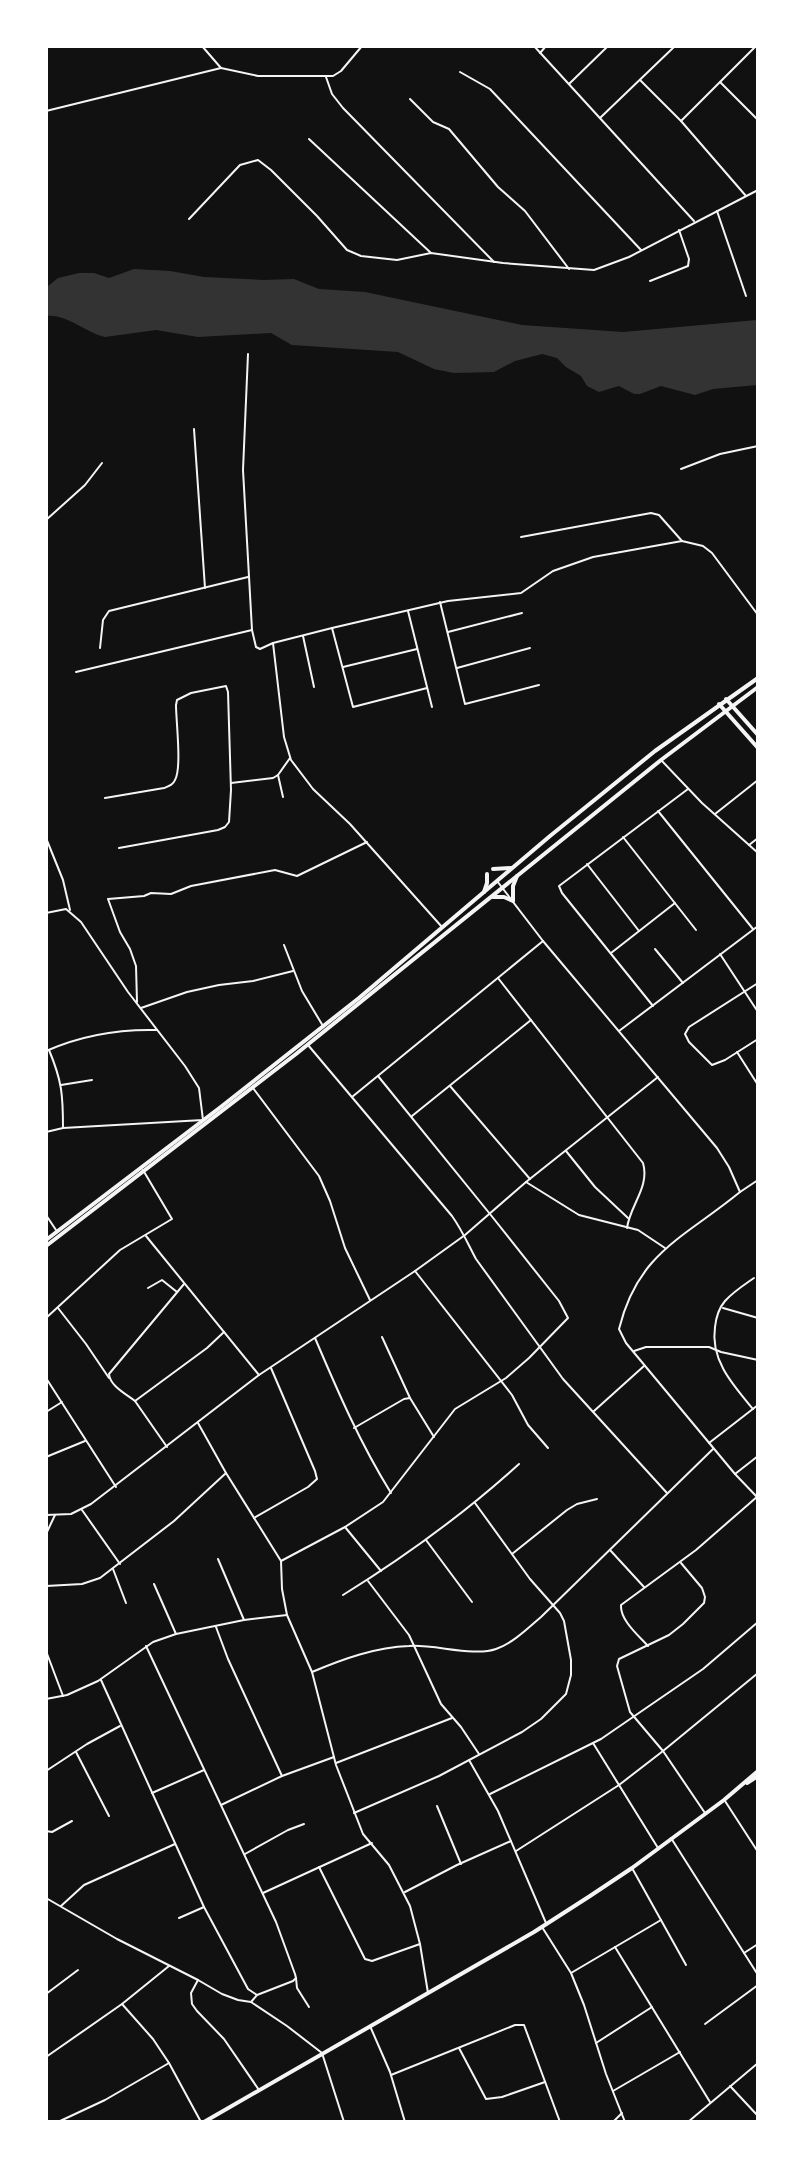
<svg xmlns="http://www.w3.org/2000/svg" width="804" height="2168" font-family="Rubik,sans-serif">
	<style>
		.water { fill: #333 }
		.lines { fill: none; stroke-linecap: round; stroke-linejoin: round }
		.minor { stroke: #f5f5f5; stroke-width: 2 }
		.secondary { stroke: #f5f5f5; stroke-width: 4 }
		.primary { stroke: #f5f5f5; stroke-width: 4 }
	</style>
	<rect width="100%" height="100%" fill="#111"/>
	<path class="water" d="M134 269 170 271 204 277 264 280 294 279 319 289 365 292 522 325 623 332 757 320V385L713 389 695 395 661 386 640 394H634L619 386 599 392 587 386 581 376 566 367 557 358 542 354 515 361 494 372 454 373 434 369 398 352 292 345 271 333 198 337 156 330 105 337C86 333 67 314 47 316V287L58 278 79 273H94L109 278Z"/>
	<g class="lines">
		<g class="minor">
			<path d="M534 46 694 221"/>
			<path d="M540 53 546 46"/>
			<path d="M221 68 258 76H333L341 71 362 46"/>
			<path d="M460 72 490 89 641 250"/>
			<path d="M326 77 332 94 343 108 494 262"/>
			<path d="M640 80 681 121 746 196"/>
			<path d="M720 82 758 120"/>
			<path d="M569 84 608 46"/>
			<path d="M410 99 433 122 449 129 498 187 525 211 569 269"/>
			<path d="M46 111 221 68 202 46"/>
			<path d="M600 118 675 46"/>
			<path d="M681 121 756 46"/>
			<path d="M309 139 431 253"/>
			<path d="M717 211 746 296"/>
			<path d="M189 219 240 165 258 160 271 170 317 216 347 250 361 256 397 260 431 253 503 263 594 270 629 257 758 190"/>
			<path d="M650 281 688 266 689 259 679 230"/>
			<path d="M248 354 243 470 252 630 256 647 260 649 273 643 332 628 448 601 521 593 553 571 593 557 682 541 703 546 712 553 758 615"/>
			<path d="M194 429 205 588"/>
			<path d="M681 469 720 454 758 446"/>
			<path d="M46 520 85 485 102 463"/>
			<path d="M521 537 651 513 659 515 682 541"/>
			<path d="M440 602 465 704 539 685"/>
			<path d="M408 611 432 707"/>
			<path d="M332 628 353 707 427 688"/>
			<path d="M448 632 522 613"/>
			<path d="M303 636 314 687"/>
			<path d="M273 643 284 737 291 760 313 789 350 824 442 927"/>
			<path d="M100 648 103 620 109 611 248 577"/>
			<path d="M343 667 417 649"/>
			<path d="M457 668 530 648"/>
			<path d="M76 672 252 630"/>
			<path d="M661 760 702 803 758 853"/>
			<path d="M278 775 283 797"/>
			<path d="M231 783 273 778 278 775 290 758"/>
			<path d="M105 798 164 788C169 786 173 785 175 780 182 768 176 721 176 705L177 700 191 693 226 686 228 692 231 790 229 822 225 827 218 830 119 848"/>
			<path d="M658 811 753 929"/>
			<path d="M715 814 758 780"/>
			<path d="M623 837 696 930"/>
			<path d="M46 838 63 880 70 910"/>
			<path d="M749 845 758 838"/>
			<path d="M587 864 639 931"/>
			<path d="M497 881 543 941 717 1148 729 1167 740 1192C684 1238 638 1252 619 1329L626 1343 735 1474 758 1498"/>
			<path d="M46 913 66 909 81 922 128 992 185 1066 199 1088 203 1120 63 1128 46 1132"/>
			<path d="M284 945 302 991 323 1026"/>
			<path d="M655 949 683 983"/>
			<path d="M611 953 675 903"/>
			<path d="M720 954 758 1012"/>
			<path d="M498 978 643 1163C650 1187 630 1205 627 1228"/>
			<path d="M758 983 689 1027 685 1034 689 1042 712 1065 725 1060 758 1039"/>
			<path d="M137 1002 136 966 130 949 120 932 108 899 144 896 151 893 171 894 191 886 275 870 297 876 367 842"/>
			<path d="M653 1006 562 893 559 886 688 789"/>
			<path d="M141 1008 187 992 219 985 253 981 293 971"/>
			<path d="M619 1031 758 926"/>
			<path d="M308 1045 452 1216C462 1230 468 1244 476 1259L563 1379 667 1493"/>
			<path d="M49 1050C62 1081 63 1095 63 1128"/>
			<path d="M46 1051C82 1035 118 1029 157 1030"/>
			<path d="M737 1052 758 1085"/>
			<path d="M61 1085 92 1080"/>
			<path d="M450 1086 530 1179"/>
			<path d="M253 1088 319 1176 330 1201 345 1248 370 1300"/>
			<path d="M352 1097 543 941"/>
			<path d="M412 1116 531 1020"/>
			<path d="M566 1151 595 1187 628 1218"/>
			<path d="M526 1182 579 1215 638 1230 665 1248"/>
			<path d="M740 1192 758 1180"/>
			<path d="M46 1215 56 1230"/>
			<path d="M146 1236 259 1375"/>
			<path d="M415 1271 512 1395 528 1425 548 1448"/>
			<path d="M184 1284 109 1374C110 1386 126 1394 135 1401L207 1348 224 1332"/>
			<path d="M148 1288 162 1280 177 1292"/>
			<path d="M58 1308 86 1344 109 1378"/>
			<path d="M723 1308 758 1318"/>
			<path d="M46 1318 120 1250 172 1219 143 1170"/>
			<path d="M382 1337 410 1398"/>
			<path d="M315 1338C338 1392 360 1443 391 1493"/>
			<path d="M634 1351 646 1347H709L721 1352 758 1360"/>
			<path d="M46 1378 116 1487"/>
			<path d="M135 1401 167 1447"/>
			<path d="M753 1409C733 1385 710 1360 715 1327 716 1318 719 1308 725 1301 733 1292 744 1285 754 1278"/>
			<path d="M594 1411 644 1366"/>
			<path d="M46 1412 62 1402"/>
			<path d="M198 1423 226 1473 281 1561 282 1589 287 1615 312 1672 336 1765 363 1834 389 1865 410 1906 420 1944 428 1993"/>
			<path d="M354 1428 404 1399 410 1398 434 1437"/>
			<path d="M709 1443 758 1405"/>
			<path d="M46 1457 85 1441"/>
			<path d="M735 1474 758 1456"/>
			<path d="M82 1510 120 1564"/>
			<path d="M46 1515 71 1514 91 1504 259 1375 415 1271 465 1235 526 1182 658 1077"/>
			<path d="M254 1518 308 1487 317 1479 315 1471 271 1368"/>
			<path d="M345 1527 381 1571"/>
			<path d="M46 1534 55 1515"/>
			<path d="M426 1540 472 1602"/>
			<path d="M610 1550 644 1587"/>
			<path d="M512 1554 567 1510 577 1504 597 1499"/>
			<path d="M218 1559 244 1620"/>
			<path d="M281 1561 345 1527 383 1502 455 1409 506 1378 529 1358 568 1318 559 1301 490 1214 378 1076"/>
			<path d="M681 1563 702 1588 705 1597 704 1603 683 1624 669 1635 619 1659 617 1666 630 1712 663 1751 705 1813"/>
			<path d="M113 1569 126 1603"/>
			<path d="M757 1579 758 1578"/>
			<path d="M368 1581 409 1635 441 1704 461 1727 479 1754"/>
			<path d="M154 1584 176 1634"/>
			<path d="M46 1586 82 1584 100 1578 174 1521 226 1473"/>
			<path d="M343 1595C406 1556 465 1513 519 1464"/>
			<path d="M216 1627 228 1659 282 1776"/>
			<path d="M146 1646 276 1922 295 1974 296 1978 293 1981 257 1995 251 2002"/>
			<path d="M648 1646C638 1635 620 1620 621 1605L696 1550 758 1496"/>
			<path d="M46 1651 63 1696"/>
			<path d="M312 1672C343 1659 376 1647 409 1646 434 1644 474 1657 496 1649 513 1643 527 1629 541 1617L713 1449"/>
			<path d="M101 1680 204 1907 248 1989 257 1995"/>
			<path d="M46 1699 67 1695 98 1681 153 1642 176 1634 244 1620 287 1615"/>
			<path d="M593 1743 658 1848"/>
			<path d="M76 1752 109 1816"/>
			<path d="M469 1760 498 1811 546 1923"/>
			<path d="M336 1763 452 1718"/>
			<path d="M46 1771 87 1744 120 1726"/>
			<path d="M152 1793 204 1770"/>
			<path d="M490 1794 601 1739 703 1669 758 1622"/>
			<path d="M725 1801 758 1852"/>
			<path d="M221 1805 282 1776 334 1757"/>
			<path d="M437 1806 461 1864"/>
			<path d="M354 1813 439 1776 522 1732 541 1719 566 1694 571 1675V1660L564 1621 560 1613 530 1579 475 1503"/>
			<path d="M46 1831 52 1832 72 1821"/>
			<path d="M671 1838 758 1975"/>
			<path d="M516 1851 619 1785 663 1751 758 1673"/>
			<path d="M245 1854 288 1830 304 1824"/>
			<path d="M319 1867 365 1959 372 1961 420 1944"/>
			<path d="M632 1868 686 1965"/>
			<path d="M405 1892 457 1865 511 1841"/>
			<path d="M263 1893 372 1843"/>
			<path d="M46 1898 117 1939 198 1980 222 1994 238 2000 251 2002 287 2026 322 2053 344 2122"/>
			<path d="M61 1906 84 1885 175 1844"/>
			<path d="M179 1918 204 1907"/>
			<path d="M542 1927 571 1973 584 2005 606 2074 625 2122"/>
			<path d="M615 1947 710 2102"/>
			<path d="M744 1953 758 1944"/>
			<path d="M571 1973 661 1920"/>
			<path d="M296 1978 297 1988 309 2007"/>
			<path d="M198 1980 191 1993 192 2004 197 2011 224 2039 259 2090"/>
			<path d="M46 1994 78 1970"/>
			<path d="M122 2004 153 2039 169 2063 201 2122"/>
			<path d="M705 2024 758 1985"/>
			<path d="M370 2026 390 2072 405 2122"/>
			<path d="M596 2043 652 2007"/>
			<path d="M459 2048 486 2099 502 2097 545 2082"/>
			<path d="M46 2057 122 2004 169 1966"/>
			<path d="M391 2075 515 2025H524L560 2122"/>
			<path d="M730 2086 758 2116"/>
			<path d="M613 2091 680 2052"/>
			<path d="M58 2122 105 2100 169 2063"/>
			<path d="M613 2122 622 2113"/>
			<path d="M688 2122 758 2063"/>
		</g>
		<g class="secondary">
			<path d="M747 1783 758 1776"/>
			<path d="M204 2122 534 1932 590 1896 632 1868 724 1800 758 1771"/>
		</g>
		<g class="primary">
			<path d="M726 699 758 735"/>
			<path d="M719 704 758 748"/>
			<path d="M493 869 511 868"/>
			<path d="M484 892 487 883V874"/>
			<path d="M493 897H504L513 901V886L517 876"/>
			<path d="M46 1240 222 1106 359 998 550 836 655 751 758 678"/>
			<path d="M46 1246 296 1054 661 760 758 687"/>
		</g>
	</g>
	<rect width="804" height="2168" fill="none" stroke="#ffffff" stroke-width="96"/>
</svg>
